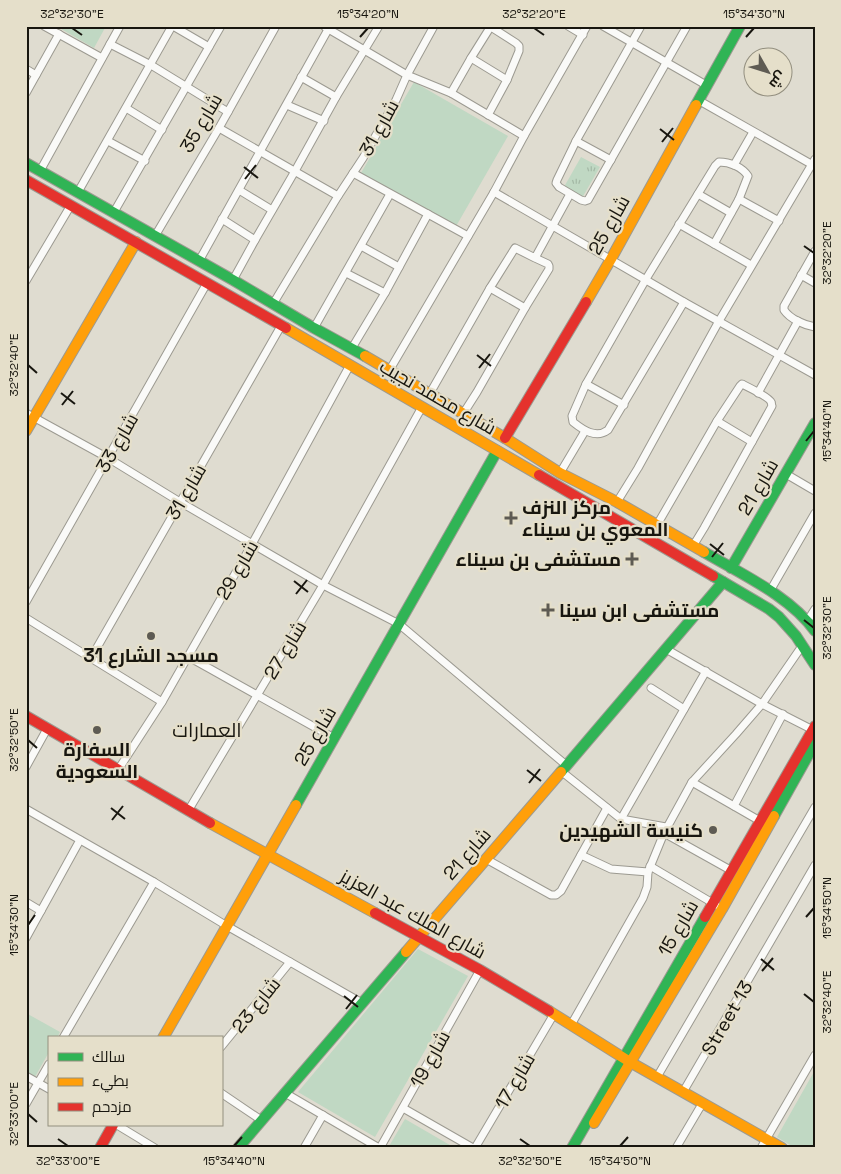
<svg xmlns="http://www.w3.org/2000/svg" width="841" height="1174" font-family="'Space Grotesk',Cairo,sans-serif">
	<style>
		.grass { fill: url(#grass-tufts) }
		.green { fill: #c0d8c3 }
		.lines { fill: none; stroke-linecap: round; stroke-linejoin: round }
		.street-casing { stroke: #9c9a91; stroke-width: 9 }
		.fast-casing { stroke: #9c9a91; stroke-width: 12 }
		.slow-casing { stroke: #9c9a91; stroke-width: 12 }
		.jam-casing { stroke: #9c9a91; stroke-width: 12 }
		.street { stroke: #fafaf8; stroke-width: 7 }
		.fast { stroke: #30b455; stroke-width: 10 }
		.slow { stroke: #ff9f0a; stroke-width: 10 }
		.jam { stroke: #e5322d; stroke-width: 10 }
		.ticks { fill: none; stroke: #18160f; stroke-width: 2 }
		.poi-dot { fill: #5e5b53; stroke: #e5dfca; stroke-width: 2 }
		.labels { text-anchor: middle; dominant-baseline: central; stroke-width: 4.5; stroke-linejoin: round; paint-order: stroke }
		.street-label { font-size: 19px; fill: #18160f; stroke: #e5dfca }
		.poi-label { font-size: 19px; font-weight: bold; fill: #18160f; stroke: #e5dfca; text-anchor: start }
		.neighbourhood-label { font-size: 20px; fill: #18160f; stroke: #e5dfca }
		.neatline { fill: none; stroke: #18160f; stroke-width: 2 }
		.ticks-label { font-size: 12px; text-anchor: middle; fill: #18160f }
	</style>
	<defs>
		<pattern id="grass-tufts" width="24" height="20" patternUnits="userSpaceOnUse" patternTransform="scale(1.25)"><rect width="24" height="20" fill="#c0d8c3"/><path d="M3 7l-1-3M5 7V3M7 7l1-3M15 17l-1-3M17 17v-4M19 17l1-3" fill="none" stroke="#a4b9a6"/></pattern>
	</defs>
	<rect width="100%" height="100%" fill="#dfdcd0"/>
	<path class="grass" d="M581 157 600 167 582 198 564 187Z"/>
	<g class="green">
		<path d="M56 26H106L94 48Z"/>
		<path d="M414 82 508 136 455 228 361 173Z"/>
		<path d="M418 949 468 976 375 1137 298 1092Z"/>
		<path d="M26 1013 60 1032 57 1038H49V1052L35 1077 26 1072Z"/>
		<path d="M815 1070V1148H795L777 1137Z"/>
		<path d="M405 1119 455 1148H388Z"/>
	</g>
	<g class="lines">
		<g class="street-casing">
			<g id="street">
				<path d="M44 26 102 58"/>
				<path d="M173 26 209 47"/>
				<path d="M568 26 583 35"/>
				<path d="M603 26 706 85"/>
				<path d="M641 26 576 141 557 180 556 183 559 187 581 200 585 201 588 200 687 26"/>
				<path d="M325 27 407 75 451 93 524 136"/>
				<path d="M110 44 151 65 228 112"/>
				<path d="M471 58 507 80"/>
				<path d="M26 69 36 75"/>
				<path d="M301 77 336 97"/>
				<path d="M26 93 59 34"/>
				<path d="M451 93 471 58 491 26"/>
				<path d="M698 100 811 164"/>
				<path d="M287 105 324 121"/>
				<path d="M126 108 162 130"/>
				<path d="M488 115 507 80 519 51V46L516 43 491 27"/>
				<path d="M219 128 338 196"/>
				<path d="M108 141 145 161"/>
				<path d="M576 141 611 160"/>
				<path d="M734 165 753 132"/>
				<path d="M40 171 120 26"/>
				<path d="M353 173 468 236"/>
				<path d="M239 190 272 210"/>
				<path d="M78 192 172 26"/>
				<path d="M494 192 684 302 815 375"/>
				<path d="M698 194 731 213"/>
				<path d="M739 199 779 221"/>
				<path d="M114 212 221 26"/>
				<path d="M222 219 255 240"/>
				<path d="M679 224 751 265"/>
				<path d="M155 236 219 128 276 26"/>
				<path d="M361 246 399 267"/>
				<path d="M815 251 784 306V310C790 319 804 325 815 327"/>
				<path d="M535 258 515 248 490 288 525 308 549 269V266L548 264 535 258 570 194"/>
				<path d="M199 261 330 26"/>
				<path d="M346 273 385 293"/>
				<path d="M801 275 815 283"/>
				<path d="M233 280 255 240 295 171 336 97 379 26"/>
				<path d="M26 281 71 205"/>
				<path d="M684 302 608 430C596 439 583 430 573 422L572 416 586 384 646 279 715 166 719 162C730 162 742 167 748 176L739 199 714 244"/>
				<path d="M273 304 338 196 363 158 396 100 407 75 434 26"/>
				<path d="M314 328 390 194"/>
				<path d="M352 348 385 293 428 214"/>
				<path d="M389 371 494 192 524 136 587 26"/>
				<path d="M586 384 624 405"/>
				<path d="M758 393 798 321"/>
				<path d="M429 395 490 288"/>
				<path d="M26 413 108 458 180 502 323 585 399 624 566 765"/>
				<path d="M463 414 477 392 525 308"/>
				<path d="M717 421 752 442"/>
				<path d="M560 473 585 431"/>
				<path d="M786 474 815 491"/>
				<path d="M617 502 638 468 719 321 815 159"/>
				<path d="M657 525 717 421 740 386 742 384C748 387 769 397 771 402 772 403 771 404 772 406L704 528 693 546"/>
				<path d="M770 591 815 513"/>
				<path d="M26 602 207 283"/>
				<path d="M26 618 162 702"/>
				<path d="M808 620 815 609"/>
				<path d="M666 649 762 704 813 730"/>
				<path d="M187 656 334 738"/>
				<path d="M91 658 281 326"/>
				<path d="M651 688 684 709"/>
				<path d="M26 767 47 729"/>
				<path d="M118 770 162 702 252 544 350 365"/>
				<path d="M561 771 621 819 666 827"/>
				<path d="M692 782 760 821"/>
				<path d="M734 806 783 714"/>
				<path d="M26 809 154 882 227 926 362 1003"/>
				<path d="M188 811 323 585 422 407"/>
				<path d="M621 819 706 671"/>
				<path d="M664 833 732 871"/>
				<path d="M581 855 611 869 648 872"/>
				<path d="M486 859 551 895H556L561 891 607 808"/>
				<path d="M650 866 716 905"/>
				<path d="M26 902 41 911"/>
				<path d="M26 938 80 840"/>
				<path d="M571 1025 643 898 647 887 648 872 664 833 692 782 736 734 762 704 802 646"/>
				<path d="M63 1038 154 882"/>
				<path d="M221 1047 290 962"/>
				<path d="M26 1076 49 1089"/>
				<path d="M657 1077 815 807"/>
				<path d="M683 1092 815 865"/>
				<path d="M221 1093 261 1120"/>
				<path d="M285 1093 379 1148"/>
				<path d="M26 1104 49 1064"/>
				<path d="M403 1108 473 1148"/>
				<path d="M117 1125 155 1148"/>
				<path d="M304 1148 323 1115"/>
				<path d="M380 1148 480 970"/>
				<path d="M475 1148 554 1014"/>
				<path d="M676 1148 702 1104"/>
				<path d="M761 1148 815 1055"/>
			</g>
		</g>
		<g class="fast-casing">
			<g id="fast">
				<path d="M696 105 740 26"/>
				<path d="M26 163 233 280 314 328 365 356"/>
				<path d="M704 552C741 574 790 596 815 631"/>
				<path d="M731 568 815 423"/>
				<path d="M713 576 769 609 779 617 796 636 815 665"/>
				<path d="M561 772 723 582"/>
				<path d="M296 805 497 451"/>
				<path d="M774 816 815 743"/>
				<path d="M238 1148 406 952"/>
				<path d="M572 1148 705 917"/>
			</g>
		</g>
		<g class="slow-casing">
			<g id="slow">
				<path d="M586 302 611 259 696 105"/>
				<path d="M286 328 539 475"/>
				<path d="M365 356 505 438 560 473 617 502 704 552"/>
				<path d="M26 431 136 242"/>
				<path d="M210 823 375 913"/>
				<path d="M406 952 561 772"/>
				<path d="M549 1011 630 1062 782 1148"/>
				<path d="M163 1038 296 805"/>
				<path d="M594 1123 722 909 774 816"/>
			</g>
		</g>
		<g class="jam-casing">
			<g id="jam">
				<path d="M26 180 286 328"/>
				<path d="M505 438 586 302"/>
				<path d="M539 475 713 576"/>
				<path d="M26 716 210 823"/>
				<path d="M375 913 480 970 549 1011"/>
				<path d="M705 917 815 726"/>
				<path d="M100 1148 113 1125"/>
			</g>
		</g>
		<use href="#street" class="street"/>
		<use href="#fast" class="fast"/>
		<use href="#slow" class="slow"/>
		<use href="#jam" class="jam"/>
	</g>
	<path class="ticks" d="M72 28 82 35M534 28 544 35M360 37 368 28M746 37 754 28M660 129 674 140M662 142 673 128M244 167 258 178M245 179 256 165M804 246 814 253M477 355 491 366M28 365 37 373M479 368 490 354M61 393 75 404M62 405 73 391M806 441 814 431M710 544 724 555M712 557 723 543M294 581 308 592M296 594 307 580M804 620 814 628M28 740 37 748M527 770 541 781M529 783 540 769M111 808 125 819M112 820 123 806M806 917 814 908M28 925 35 915M761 959 774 970M762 971 773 958M804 994 814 1002M344 996 358 1007M346 1009 357 995M28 1114 37 1122M58 1139 68 1146M520 1139 530 1146M234 1146 242 1137M620 1146 628 1137"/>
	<g class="poi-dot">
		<path d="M508.5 510.5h5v5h5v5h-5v5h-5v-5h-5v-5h5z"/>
		<path d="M629.5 551.5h5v5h5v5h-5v5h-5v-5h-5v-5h5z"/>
		<path d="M545.5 602.5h5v5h5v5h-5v5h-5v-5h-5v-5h5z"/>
		<circle cx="151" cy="636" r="5"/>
		<circle cx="97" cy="730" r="5"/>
		<circle cx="713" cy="830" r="5"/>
	</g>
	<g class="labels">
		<g class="street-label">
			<text transform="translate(201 123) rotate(-60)">شارع 35</text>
			<text transform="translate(379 128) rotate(-61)">شارع 31</text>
			<text transform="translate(609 225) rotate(-61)">شارع 25</text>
			<text transform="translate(438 397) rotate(30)">شارع محمد نجيب</text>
			<text transform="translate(117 443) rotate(-60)">شارع 33</text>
			<text transform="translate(758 487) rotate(-60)">شارع 21</text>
			<text transform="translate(186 492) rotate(-60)">شارع 31</text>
			<text transform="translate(237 570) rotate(-60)">شارع 29</text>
			<text transform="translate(285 650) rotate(-59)">شارع 27</text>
			<text transform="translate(315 736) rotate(-60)">شارع 25</text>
			<text transform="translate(467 854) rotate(-49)">شارع 21</text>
			<text transform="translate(413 914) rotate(29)">شارع الملك عبد العزيز</text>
			<text transform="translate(678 928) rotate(-60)">شارع 15</text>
			<text transform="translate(256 1005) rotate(-51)">شارع 23</text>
			<text transform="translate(727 1018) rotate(-60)">Street 13</text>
			<text transform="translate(430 1059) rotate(-61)">شارع 19</text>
			<text transform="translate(515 1081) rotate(-60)">شارع 17</text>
		</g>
		<g class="poi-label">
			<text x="522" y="507">مركز النزف<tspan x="522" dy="22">المعوي بن سيناء</tspan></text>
			<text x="621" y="559" text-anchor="end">مستشفى بن سيناء</text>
			<text x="559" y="610">مستشفى ابن سينا</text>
			<text x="151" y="655" text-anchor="middle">مسجد الشارع 31</text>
			<text x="97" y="749" text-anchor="middle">السفارة<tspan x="97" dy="22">السعودية</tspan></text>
			<text x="703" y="830" text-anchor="end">كنيسة الشهيدين</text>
		</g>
		<g class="neighbourhood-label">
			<text x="207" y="730">العمارات</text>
		</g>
	</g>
	<rect width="841" height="1174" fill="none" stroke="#e5dfca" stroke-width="55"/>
	<rect x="48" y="1036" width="175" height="90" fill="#e5dfca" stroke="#938f7f"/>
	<rect x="58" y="1053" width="25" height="8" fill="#30b455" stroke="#938f7f"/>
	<text x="92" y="1062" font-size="15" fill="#18160f">سالك</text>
	<rect x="58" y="1078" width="25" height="8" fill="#ff9f0a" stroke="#938f7f"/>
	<text x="92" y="1086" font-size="15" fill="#18160f">بطيء</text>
	<rect x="58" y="1103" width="25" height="8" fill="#e5322d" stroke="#938f7f"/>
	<text x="92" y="1112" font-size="15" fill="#18160f">مزدحم</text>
	<g transform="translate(768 72) rotate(129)"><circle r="24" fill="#e5dfca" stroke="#938f7f"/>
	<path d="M0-4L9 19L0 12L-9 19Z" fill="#5e5b53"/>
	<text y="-8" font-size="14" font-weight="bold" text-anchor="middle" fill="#18160f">ش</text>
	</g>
	<rect x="28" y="28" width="786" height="1118" class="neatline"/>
	<g class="ticks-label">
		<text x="72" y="18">32°32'30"E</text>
		<text x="368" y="18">15°34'20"N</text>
		<text x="534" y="18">32°32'20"E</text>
		<text x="754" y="18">15°34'30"N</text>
		<text transform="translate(827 253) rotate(-90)" y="4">32°32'20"E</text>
		<text transform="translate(14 365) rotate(-90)" y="4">32°32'40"E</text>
		<text transform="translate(827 431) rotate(-90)" y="4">15°34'40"N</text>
		<text transform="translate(827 628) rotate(-90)" y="4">32°32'30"E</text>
		<text transform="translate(14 740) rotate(-90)" y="4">32°32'50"E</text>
		<text transform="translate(827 908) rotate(-90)" y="4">15°34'50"N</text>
		<text transform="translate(14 925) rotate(-90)" y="4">15°34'30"N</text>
		<text transform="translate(827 1002) rotate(-90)" y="4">32°32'40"E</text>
		<text transform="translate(14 1114) rotate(-90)" y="4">32°33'00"E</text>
		<text x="68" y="1165">32°33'00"E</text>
		<text x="234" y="1165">15°34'40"N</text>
		<text x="530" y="1165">32°32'50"E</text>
		<text x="620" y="1165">15°34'50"N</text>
	</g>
</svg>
